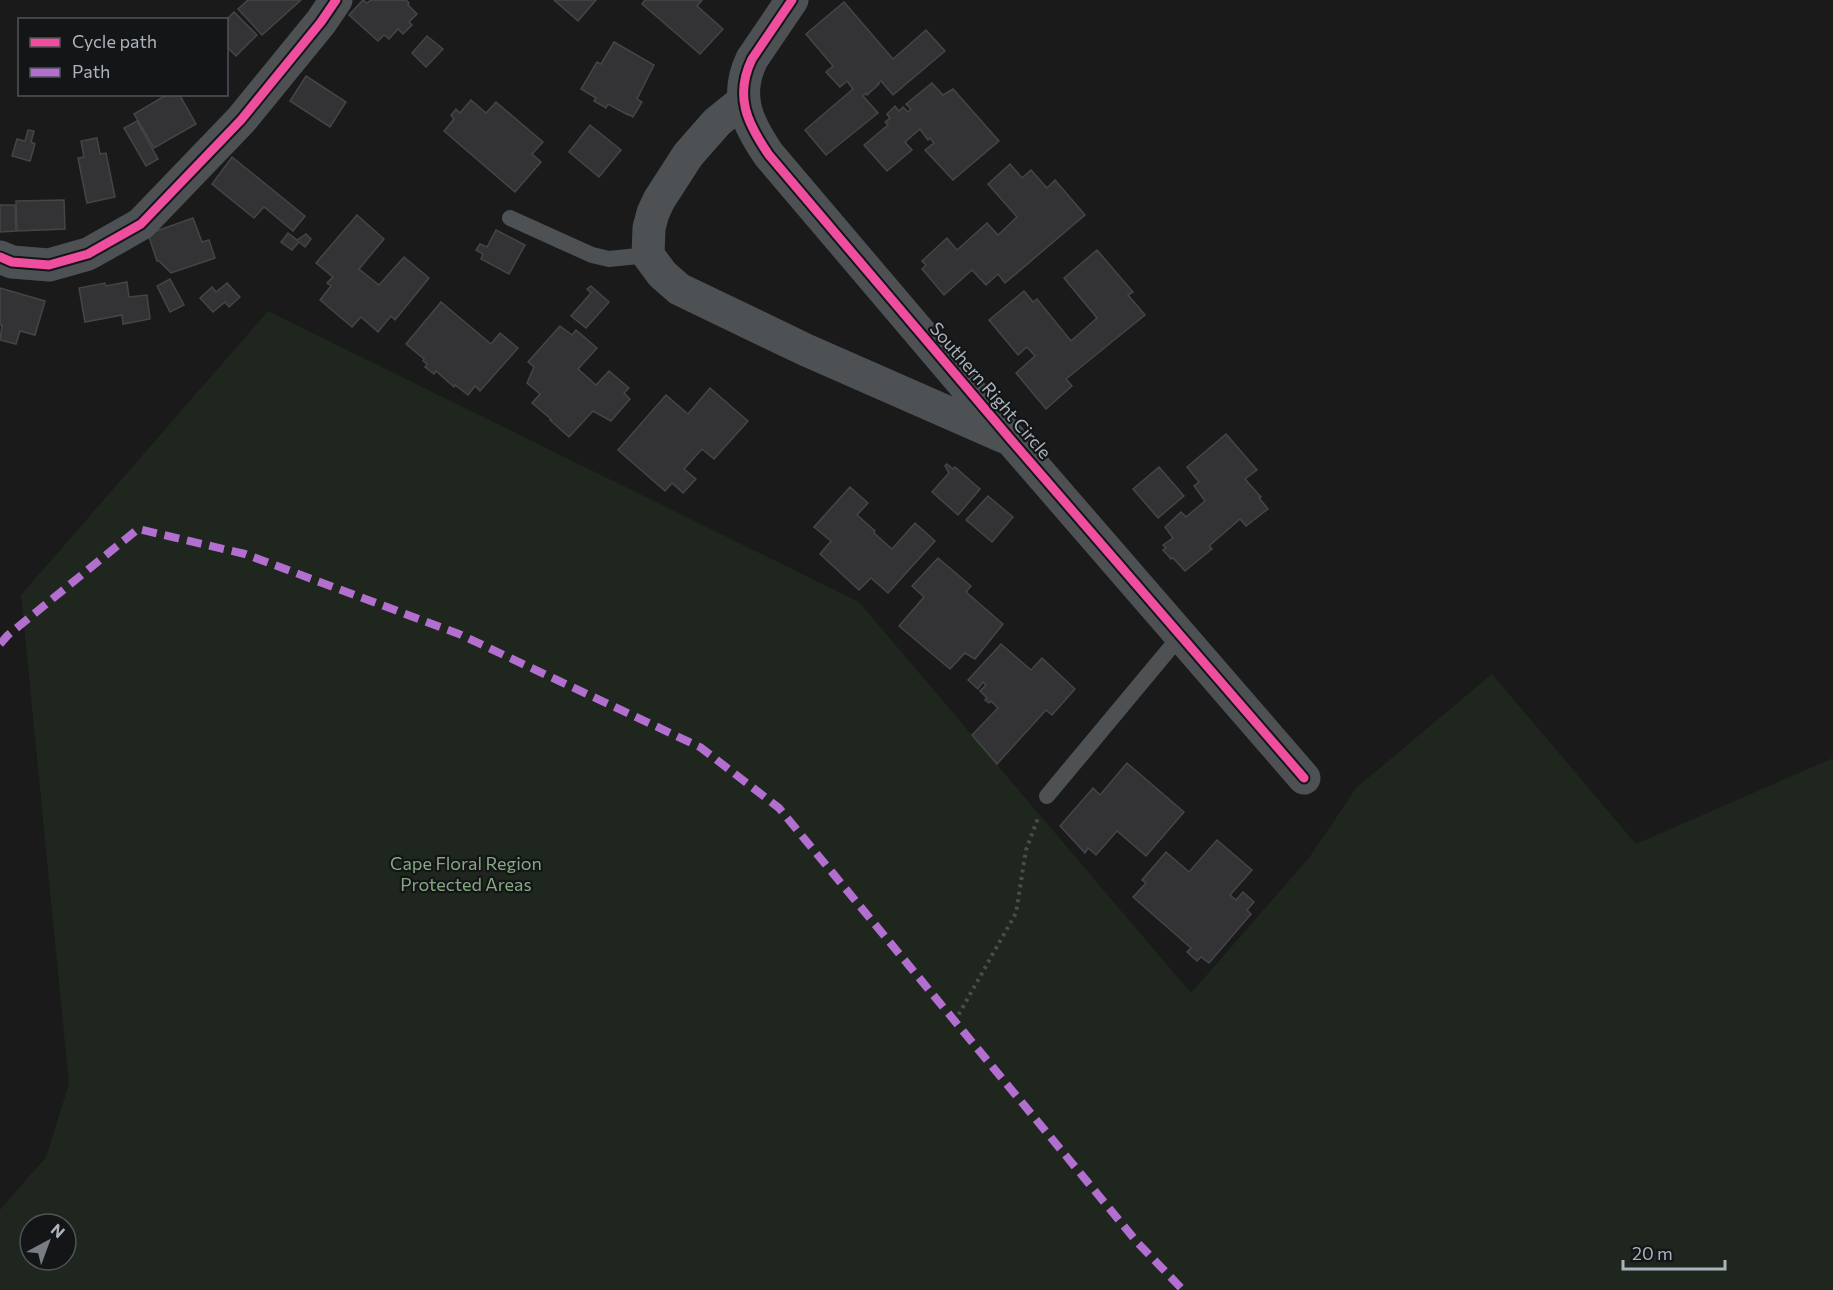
<svg xmlns="http://www.w3.org/2000/svg" width="1833" height="1290" font-family="Commissioner,sans-serif">
	<style>
		.green { fill: #1e261e; fill-rule: evenodd }
		.building { fill: #333335; stroke: #434547; stroke-width: 1.5 }
		.lines { fill: none; stroke-linecap: round; stroke-linejoin: round }
		.path { stroke: #4a4c4e; stroke-width: 4; stroke-dasharray: 3 4.5; stroke-linecap: butt }
		.lane { stroke: #4e5154; stroke-width: 16 }
		.street { stroke: #4e5154; stroke-width: 33 }
		.quiet { stroke: #b36fd0; stroke-width: 8; stroke-dasharray: 15 8; stroke-linecap: butt }
		.cycleway-casing { stroke: #141517; stroke-width: 13 }
		.cycleway { stroke: #ef4d9e; stroke-width: 9 }
		.labels { text-anchor: middle; dominant-baseline: central; stroke-width: 4.5; stroke-linejoin: round; paint-order: stroke }
		.street-label { font-size: 18px; fill: #abb3bc; stroke: #141517 }
		.park-label { font-size: 18px; fill: #85a881; stroke: #141517 }
	</style>
	<rect width="100%" height="100%" fill="#1a1a1b"/>
	<path class="green" d="M268 311 859 602 1191 993 1309 858 1356 788 1492 674 1636 844 1833 758V1290H0V1210L46 1157 69 1084 21 595ZM30 1224H66V1260H30Z"/>
	<g class="building">
		<path d="M248 0H301L262 35 238 9Z"/>
		<path d="M363 0 367 3 371 0H406L409 3 408 5 417 14 409 22 412 25 403 34 398 29 389 39 384 35 378 41 349 15Z"/>
		<path d="M554 0H596L578 21Z"/>
		<path d="M645 0H702L697 6 723 29 700 54 642 4Z"/>
		<path d="M844 2 893 59 926 30 945 51 893 95 881 81 878 83 879 84 867 95 866 93 863 96 878 113 826 155 805 130 853 89 847 81 840 87 826 72 833 66 806 34Z"/>
		<path d="M234 12 257 35 236 56 226 46V20Z"/>
		<path d="M427 36 443 49 426 67 412 53Z"/>
		<path d="M614 42 654 65 637 99 642 102 633 117 628 114V115L608 104 606 108 594 101 596 98 581 89 597 62 601 64Z"/>
		<path d="M306 76 346 102 330 127 290 101Z"/>
		<path d="M932 83 943 95 953 89 999 141 953 180 925 150 934 143 930 138 928 140 920 129 905 142 912 150 887 171 864 145 888 125 885 122 890 118 887 114 895 106 899 111 903 107 908 112 911 109 906 104Z"/>
		<path d="M168 94H179L196 124 154 148 134 114Z"/>
		<path d="M471 100 486 113 496 102 543 142 532 154 541 162 515 192 444 131 454 119 451 115 456 109 460 113Z"/>
		<path d="M137 121 158 159 146 166 124 128Z"/>
		<path d="M590 125 621 150 599 177 569 152Z"/>
		<path d="M28 130 34 131 31 142 35 144 30 161 12 156 17 139 25 141Z"/>
		<path d="M97 138 100 154 106 153 115 197 87 203 78 158 84 157 81 141Z"/>
		<path d="M232 157 305 216 293 231 264 207 254 218 212 184Z"/>
		<path d="M1010 164 1022 178 1031 170 1047 188 1055 180 1085 215 1005 283 998 274 986 285 972 270 944 295 922 269 926 265 922 261 947 238 957 250 987 223 998 235 1017 217 988 184Z"/>
		<path d="M64 200 65 229 17 231 16 201Z"/>
		<path d="M0 205H15L16 231 0 232Z"/>
		<path d="M357 215 384 239 359 269 379 285 404 257 429 278 395 320 391 316 378 332 361 317 352 327 320 300 331 286 327 283 333 277 316 263Z"/>
		<path d="M193 218 202 242 209 240 215 258 171 273 159 261H157L148 234Z"/>
		<path d="M496 230 525 245 509 274 481 259 483 254 476 250 480 244 487 247Z"/>
		<path d="M288 233 297 240 306 234 311 239 305 247 299 242 292 250 281 242Z"/>
		<path d="M1097 250 1133 292 1128 295 1145 315 1066 379 1072 386 1046 409 1016 373 1035 356 1027 347 1018 355 989 320 1024 291 1033 302 1037 299 1071 341 1097 318 1064 278Z"/>
		<path d="M170 279 184 305 170 312 157 286Z"/>
		<path d="M127 282 129 297 147 295 150 319 123 324 122 315 85 322 79 288 105 283 106 286Z"/>
		<path d="M227 283 240 297 229 307 225 302 213 312 200 298 212 287 216 292Z"/>
		<path d="M591 286 609 302 586 328 571 316 591 293 587 289Z"/>
		<path d="M0 288 45 301 35 335 20 331 16 344 0 340 2 325H0Z"/>
		<path d="M441 302 491 344 500 333 518 348 480 391 475 386 468 395 455 385 454 387 436 371 434 374 425 367 427 364 423 361 424 359 406 344Z"/>
		<path d="M560 326 572 335 576 330 597 348 578 369 596 385 609 371 629 388 624 393 630 399 611 421 593 411 569 437 550 420 551 419 532 403 540 394 527 383 534 367 528 362Z"/>
		<path d="M710 388 748 421 714 459 702 449 684 469 696 479 683 493 672 483 665 491 618 450 666 395 688 414Z"/>
		<path d="M1226 434 1257 470 1245 479 1261 497 1259 498 1268 509 1246 526 1240 519 1209 546 1212 549 1185 571 1173 558 1171 559 1163 550 1166 548 1163 545 1173 538 1165 527 1181 512 1186 517 1205 501 1194 486 1199 482 1187 467Z"/>
		<path d="M947 464 953 469 955 467 980 489 958 515 932 492 949 473 945 466Z"/>
		<path d="M1159 467 1184 496 1158 518 1133 489Z"/>
		<path d="M850 487 868 503 857 515 875 531 874 533 892 549 915 523 935 541 888 593 871 578 859 590 820 554 831 541 814 527Z"/>
		<path d="M988 496 1013 517 992 542 966 520Z"/>
		<path d="M938 558 971 586 966 592 1003 624 975 659 965 653 950 669 899 626 924 597 912 586Z"/>
		<path d="M1001 644 1031 670 1042 658 1075 689 1052 715 1046 710 997 764 972 735 998 708 991 701 989 703 985 700 987 698 980 691 986 685 983 682 978 689 968 680Z"/>
		<path d="M1127 763 1184 812 1146 856 1117 831 1096 855 1088 848 1085 853 1060 826 1093 788 1100 795Z"/>
		<path d="M1217 840 1252 870 1230 895 1236 900 1243 892 1254 902 1247 910 1251 914 1209 963 1201 957 1197 961 1187 952 1191 948 1133 897 1146 883 1142 880 1166 852 1189 872Z"/>
	</g>
	<g class="lines">
		<path class="path" d="M955 1021 1016 913 1026 850 1038 818"/>
		<g class="lane">
			<path d="M510 218 592 255 609 259 648 255"/>
			<path d="M1047 796 1181 635"/>
		</g>
		<g class="street">
			<path d="M792 0 752 59C734 96 747 123 769 155L1012 441 1304 778"/>
			<path d="M743 101 717 122 688 155 659 200 653 213 649 228 648 255 662 274 679 289 806 350 1004 437"/>
			<path d="M0 257 12 262 49 265 88 254 141 224 241 120 321 22 336 0"/>
		</g>
		<path class="quiet" d="M0 644 8 635 138 529 245 554 459 634 700 747 779 808 1137 1242 1183 1290"/>
		<g class="cycleway-casing">
			<g id="cycleway">
				<path d="M792 0 752 59C734 96 747 123 769 155L1012 441 1304 778"/>
				<path d="M0 257 12 262 49 265 88 254 141 224 241 120 321 22 336 0"/>
			</g>
		</g>
		<use href="#cycleway" class="cycleway"/>
	</g>
	<g class="labels">
		<g class="street-label">
			<text transform="translate(991 390) rotate(49)">Southern Right Circle</text>
		</g>
		<g class="park-label">
			<text x="466" y="863">Cape Floral Region<tspan x="466" dy="21">Protected Areas</tspan></text>
		</g>
	</g>
	<rect x="18" y="18" width="210" height="78" fill="#141517" stroke="#505459" stroke-width="1.5"/>
	<rect x="30" y="38" width="30" height="9" fill="#ef4d9e" stroke="#505459" stroke-width="1.5"/>
	<text x="72" y="48" font-size="18" fill="#abb3bc">Cycle path</text>
	<rect x="30" y="68" width="30" height="9" fill="#b36fd0" stroke="#505459" stroke-width="1.5"/>
	<text x="72" y="78" font-size="18" fill="#abb3bc">Path</text>
	<g transform="translate(48 1242) rotate(41)"><circle r="28" fill="#141517" stroke="#505459" stroke-width="1.5"/>
	<path d="M0-4.5L10 22L0 15L-10 22Z" fill="#787d84"/>
	<text y="-9" font-size="16" font-weight="bold" text-anchor="middle" fill="#abb3bc">N</text>
	</g>
	<path d="M1623 1260v9h102v-9" fill="none" stroke="#abb3bc" stroke-width="3"/>
	<text x="1632" y="1260" font-size="18" fill="#abb3bc" stroke="#141517" stroke-width="4.5" paint-order="stroke">20 m</text>
</svg>
